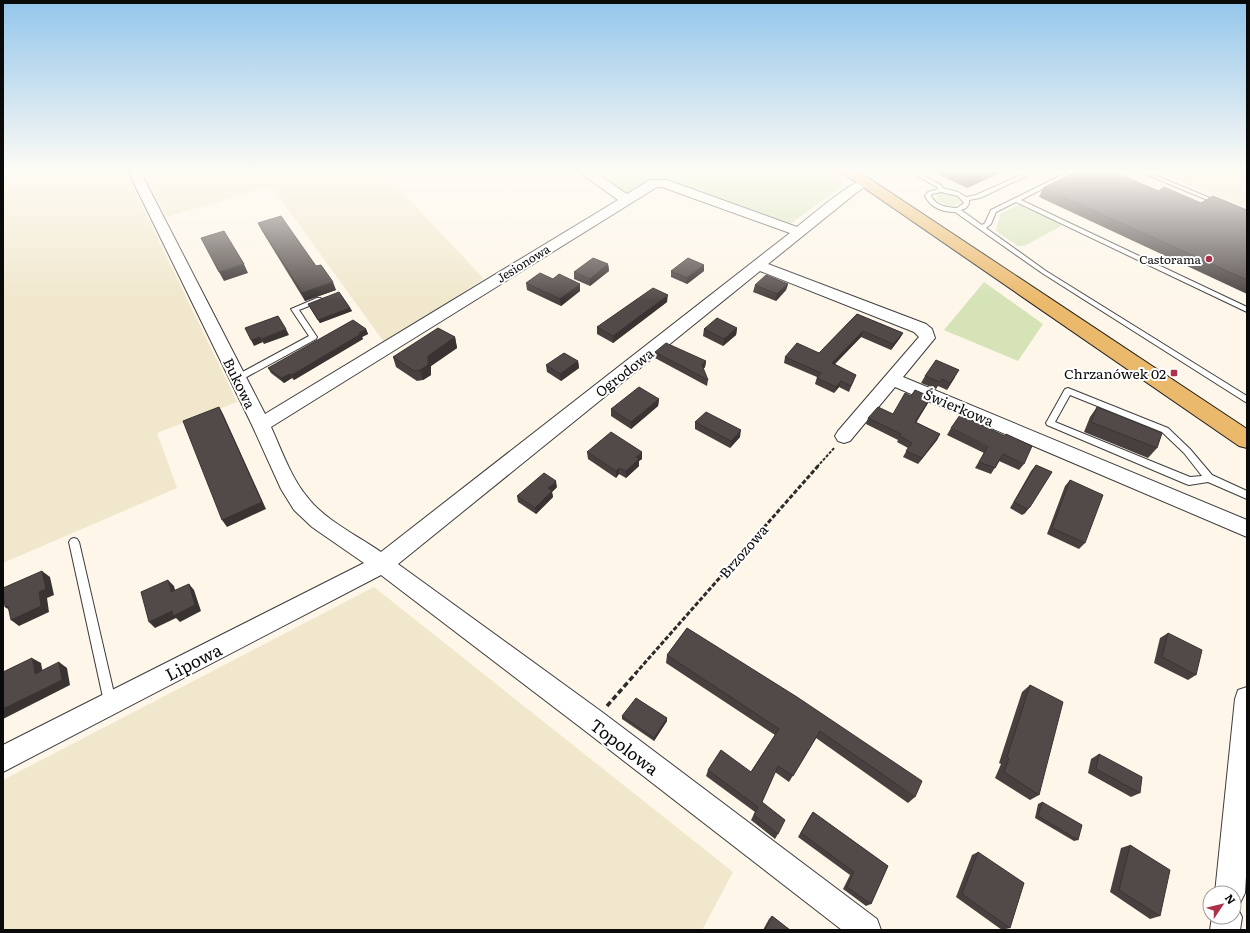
<svg xmlns="http://www.w3.org/2000/svg" width="1250" height="933" font-family="Literata,serif">
	<style>
		.farmland { fill: #f0e7cc }
		.green { fill: #d5e3b7 }
		.lines { fill: none; stroke-linecap: round; stroke-linejoin: round }
		.service-casing { stroke: #3d3d3d; stroke-width: 2 }
		.minor-casing { stroke: #3d3d3d; stroke-width: 2 }
		.primary-casing { stroke: #1b1b1b; stroke-width: 2 }
		.path-far2 { stroke: #2c2c2c; stroke-width: 2; stroke-dasharray: 3 1.5; stroke-linecap: butt }
		.path-far1 { stroke: #2c2c2c; stroke-width: 3; stroke-dasharray: 4.5 2; stroke-linecap: butt }
		.path { stroke: #2c2c2c; stroke-width: 3.5; stroke-dasharray: 5.5 3; stroke-linecap: butt }
		.service { fill: #fff; fill-rule: evenodd }
		.minor { fill: #fff; fill-rule: evenodd }
		.primary { fill: #ebb96b; fill-rule: evenodd }
		.wall { fill: #47403e }
		.shaded-wall { fill: #393432 }
		.building { fill: #524a48; stroke: #393432 }
		.poi-dot { fill: #ac3149; stroke: #fff; stroke-width: 1.5 }
		.labels { text-anchor: middle; dominant-baseline: central; stroke-width: 4; stroke-linejoin: round; paint-order: stroke }
		.far-poi-label { font-size: 12px; fill: #0a0a0a; stroke: #fff; text-anchor: end }
		.far-street-label { font-size: 12px; fill: #0a0a0a; stroke: #fff }
		.street-label { font-size: 14px; fill: #0a0a0a; stroke: #fff }
		.poi-label { font-size: 14px; fill: #0a0a0a; stroke: #fff; text-anchor: end }
		.near-street-label { font-size: 17px; fill: #0a0a0a; stroke: #fff }
	</style>
	<rect width="100%" height="100%" fill="#fdf6e9"/>
	<g class="farmland">
		<path d="M3 171H125L237 402 157 433 177 488 3 563Z"/>
		<path d="M143 171H420L391 180 484 279 384 342 271 186 166 217Z"/>
		<path d="M1154 171H1247V208Z"/>
		<path d="M374 587 733 872 702 930H3V780Z"/>
	</g>
	<g class="green">
		<path d="M590 171H823L843 185 789 225 657 178 625 197Z"/>
		<path d="M944 193 956 195 961 201C954 209 941 205 935 198L938 194Z"/>
		<path d="M1018 205H1023L1060 223 1061 226 1024 246H1018L996 231 1000 214Z"/>
		<path d="M984 282 1043 324 1018 361 944 330Z"/>
	</g>
	<g class="lines">
		<g class="service-casing">
			<g id="service">
				<path d="M908 171H915L941 185 943 188 958 192 966 197 976 195 1030 171H1037L980 198 969 200V204L966 208 961 210 982 225 985 223 991 210 1070 171H1077L1021 200 1247 307V312L1016 202 996 212 991 224 986 228 1046 271 1247 396V403L1042 273 955 212C942 212 931 208 925 196L928 192 938 189 937 187ZM941 192 958 196 964 203 957 208C947 207 937 207 931 196L932 194Z"/>
				<path d="M1138 171H1145L1222 203 1217 204Z"/>
				<path d="M317 298H320L324 300 299 310 317 337 316 339 241 380H235L234 378 235 376 309 336 291 309Z"/>
				<path d="M1068 388 1168 428 1190 449 1212 475 1247 491V499L1208 482 1189 485 1186 484 1047 425 1046 423 1065 389ZM1070 395 1162 432 1184 453 1202 476 1190 477 1055 422Z"/>
				<path d="M74 538 77 539 79 542 116 702 114 706 110 708 106 706 104 702 69 542 71 539Z"/>
			</g>
		</g>
		<g class="minor-casing">
			<g id="minor">
				<path d="M128 171H140L265 414 618 200 582 174 580 171H593L627 194 650 180H667L797 227C811 216 856 176 870 179L872 182 856 193 768 264 926 324 932 329 935 338 903 377 1247 520V537L895 387 850 441 844 443 838 441 835 436 838 431 919 337 914 332 760 271 398 564 602 712 877 919 881 930H842L584 730 381 575 3 772V745L364 563 312 527 294 510 281 489 252 425ZM657 187H662L790 233 381 552C358 536 325 520 308 498 291 478 282 451 271 427Z"/>
				<path d="M1247 687V860L1245 893 1240 903 1235 905 1237 907 1242 917 1240 930H1210L1212 917H1234V893H1215L1235 699 1238 690Z"/>
			</g>
		</g>
		<g class="primary-casing">
			<path id="primary" d="M842 171H858L1247 429V448L1239 446 844 174Z"/>
		</g>
		<path class="path-far2" d="M817 467 835 447"/>
		<path class="path-far1" d="M635 674 818 466"/>
		<path class="path" d="M607 706 636 673"/>
		<use href="#service" class="service"/>
		<use href="#minor" class="minor"/>
		<use href="#primary" class="primary"/>
	</g>
	<g class="wall">
		<path d="M931 171H1004L967 188Z"/>
		<path d="M1043 188 1159 191 1201 203 1247 210V294L1039 197Z"/>
		<path d="M258 223 316 266 336 290 305 301 262 231Z"/>
		<path d="M608 264 609 271 590 286 574 279V272Z"/>
		<path d="M704 265V271L687 284 671 277V271Z"/>
		<path d="M526 283 580 291 561 306 527 290Z"/>
		<path d="M788 284 786 290 776 301 753 292 755 285Z"/>
		<path d="M667 302 613 343 597 334V327Z"/>
		<path d="M308 304 350 308 352 311 320 323Z"/>
		<path d="M857 314 903 333 900 338 891 350 861 337 835 364 856 375 849 392 839 387 834 393 815 384 817 377 784 363 785 357 819 353Z"/>
		<path d="M737 328 736 335 723 346 703 336 704 329Z"/>
		<path d="M366 329 368 334 362 337 363 339 294 380 292 378 284 383 271 373 268 368Z"/>
		<path d="M455 337 457 348 431 366V375L423 380 417 381 396 367 393 357Z"/>
		<path d="M655 352 706 361 705 367 703 369 708 380 707 386 655 358Z"/>
		<path d="M578 361 579 368 561 381 547 372 546 365Z"/>
		<path d="M925 376 955 377 947 390 938 386 936 389 921 383Z"/>
		<path d="M911 396 931 397 928 403 916 422 940 434 937 440 918 464 903 457 908 448 897 442 898 440 866 424 868 418 893 414Z"/>
		<path d="M659 399 658 406 631 429 611 416V409Z"/>
		<path d="M1097 407 1157 448 1148 458 1084 432 1090 417Z"/>
		<path d="M695 422 740 437 730 448 695 429Z"/>
		<path d="M951 428 1024 464 1019 470 999 461 991 474 975 468 984 453 947 435Z"/>
		<path d="M587 452 642 459 639 461V466L626 478 619 474 616 478 588 459Z"/>
		<path d="M1036 465 1052 472 1025 513 1022 515 1010 508 1031 471Z"/>
		<path d="M1070 480 1085 543 1079 549 1047 534 1065 486Z"/>
		<path d="M557 487 552 492 553 497 536 514 518 502 517 496Z"/>
		<path d="M687 628 915 797 908 803 816 738 789 782 775 772 762 802 778 834 775 839 751 820 755 812 706 776 708 770 751 772 775 735 666 663 667 655Z"/>
		<path d="M1168 633 1196 675 1188 680 1154 663 1160 638Z"/>
		<path d="M1030 685 1039 795 1030 800 995 778 1001 764 999 763 1022 692Z"/>
		<path d="M622 716 667 718V721L654 741 622 719Z"/>
		<path d="M1099 754 1140 793 1131 797 1088 773 1091 759Z"/>
		<path d="M1042 802 1078 840 1074 841 1035 818 1038 804Z"/>
		<path d="M813 812 888 866 871 904 866 906 843 889 850 875 798 837 810 816Z"/>
		<path d="M1130 845 1160 916 1150 919 1110 892 1121 848Z"/>
		<path d="M978 852 1010 928 1002 930 956 897 972 855Z"/>
		<path d="M772 916 790 930H763L769 919Z"/>
	</g>
	<g class="shaded-wall">
		<path d="M983 171H1004L967 188 973 175Z"/>
		<path d="M244 264 248 273 224 281 219 272Z"/>
		<path d="M608 264 609 271 590 286V279Z"/>
		<path d="M704 265V271L687 284V278Z"/>
		<path d="M333 282 336 290 305 301 302 293Z"/>
		<path d="M580 284V291L561 306 560 299Z"/>
		<path d="M788 284 786 290 776 301 777 294Z"/>
		<path d="M668 295 667 302 613 343V336Z"/>
		<path d="M350 308 352 311 320 323 318 320Z"/>
		<path d="M737 328 736 335 723 346 724 339Z"/>
		<path d="M286 329 289 335 264 344 261 339Z"/>
		<path d="M366 329 368 334 362 337 363 339 294 380 292 375Z"/>
		<path d="M863 331 861 337 830 369 832 363Z"/>
		<path d="M903 333 900 338 891 350 893 344Z"/>
		<path d="M260 337 263 342 254 346 251 340Z"/>
		<path d="M455 337 457 348 431 366V375L423 380 420 370 428 356Z"/>
		<path d="M578 361 579 368 561 381 560 374Z"/>
		<path d="M706 361 705 367 701 372 702 365Z"/>
		<path d="M959 370 955 377 947 390 950 383Z"/>
		<path d="M290 374 292 378 284 383 281 378Z"/>
		<path d="M841 381 839 387 834 393 836 387Z"/>
		<path d="M931 397 928 403 913 428 915 422Z"/>
		<path d="M659 399 658 406 631 429V422Z"/>
		<path d="M219 407 223 414 266 509 227 527 222 520Z"/>
		<path d="M741 430 740 437 730 448 731 441Z"/>
		<path d="M940 434 937 440 918 464 922 458Z"/>
		<path d="M642 452V459L639 461V466L626 478V471L636 457Z"/>
		<path d="M619 468V474L616 478V471Z"/>
		<path d="M556 481 557 487 552 492 553 497 536 514 535 508 548 488Z"/>
		<path d="M1030 507 1025 513 1022 515 1027 509Z"/>
		<path d="M42 571 50 577 54 595 47 598 49 612 19 626 11 620 39 592Z"/>
		<path d="M168 580 174 586 177 598 171 592Z"/>
		<path d="M189 584 194 590 201 611 180 622 176 618 155 628 149 622Z"/>
		<path d="M8 606 14 613 5 607Z"/>
		<path d="M32 658 41 663 44 679 35 674Z"/>
		<path d="M59 662 67 668 70 685 3 719V709Z"/>
		<path d="M667 718V721L654 741V738Z"/>
	</g>
	<g class="building">
		<path d="M963 171H983L973 175Z"/>
		<path d="M1078 171H1111L1159 191 1164 187 1201 203 1213 196 1247 210V280L1043 188Z"/>
		<path d="M281 216 316 266 321 265 333 282 302 293 258 223Z"/>
		<path d="M224 231 244 264 219 272 201 238Z"/>
		<path d="M593 258 608 264 590 279 574 272Z"/>
		<path d="M688 258 704 265 687 278 671 271Z"/>
		<path d="M540 273 553 279 559 274 580 284 560 299 526 283Z"/>
		<path d="M766 275 788 284 777 294 755 285Z"/>
		<path d="M653 288 668 295 613 336 597 327Z"/>
		<path d="M339 292 350 308 318 320 308 304Z"/>
		<path d="M857 314 903 333 893 344 863 331 832 363 856 375 851 386 841 381 836 387 817 378 821 373 785 357 797 343 819 353Z"/>
		<path d="M278 316 286 329 261 339 260 337 251 340 245 328Z"/>
		<path d="M717 318 737 328 724 339 704 329Z"/>
		<path d="M353 320 366 329 359 333 361 334 292 375 290 374 281 378 268 368Z"/>
		<path d="M438 328 455 337 428 356V365L420 370 414 371 393 357Z"/>
		<path d="M666 343 706 361 702 365 708 380 655 352Z"/>
		<path d="M564 353 578 361 560 374 546 365Z"/>
		<path d="M936 360 959 370 950 383 942 379 940 382 925 376Z"/>
		<path d="M639 387 659 399 631 422 611 409Z"/>
		<path d="M915 390 931 397 915 422 940 434 922 458 906 451 912 443 900 436 901 434 868 418 878 407 893 414 905 393 911 396Z"/>
		<path d="M219 407 262 502 222 520 183 421Z"/>
		<path d="M1097 407 1162 433 1157 448 1091 422Z"/>
		<path d="M706 412 741 430 731 441 695 422Z"/>
		<path d="M960 415 1005 436 1006 434 1032 446 1024 464 1003 454 995 468 979 462 988 446 951 428Z"/>
		<path d="M611 432 642 452 636 457 639 459 626 471 619 468 616 471 587 452Z"/>
		<path d="M1036 465 1052 472 1030 507 1027 509 1014 502Z"/>
		<path d="M544 473 556 481 548 488 552 491 535 508 517 496Z"/>
		<path d="M1070 480 1103 495 1085 543 1052 528Z"/>
		<path d="M42 571 46 589 39 592 41 606 11 620 8 606 5 607 3 588Z"/>
		<path d="M168 580 171 592 189 584 195 605 173 616 172 611 149 622 141 592Z"/>
		<path d="M687 628 797 697 922 781 915 797 820 731 793 776 778 766 762 802 785 820 778 834 754 815 758 807 708 770 721 750 751 772 779 729 667 655Z"/>
		<path d="M1168 633 1202 650 1196 675 1162 657Z"/>
		<path d="M32 658 35 674 59 662 62 680 3 709V672Z"/>
		<path d="M1030 685 1063 702 1039 795 1004 772 1009 758 1007 757Z"/>
		<path d="M636 698 667 718 654 738 622 716Z"/>
		<path d="M1099 754 1142 777 1140 793 1096 769Z"/>
		<path d="M1042 802 1082 825 1078 840 1038 816Z"/>
		<path d="M813 812 888 866 871 904 847 887 854 872 801 833Z"/>
		<path d="M1130 845 1170 870 1160 916 1119 890Z"/>
		<path d="M978 852 1024 883 1010 928 962 894Z"/>
		<path d="M772 916 790 930H765Z"/>
	</g>
	<linearGradient id="sky" x2="0" y2="1"><stop stop-color="#93c6eb"/><stop offset="0.57" stop-color="#fefbf5"/><stop offset="1" stop-color="#fefbf5" stop-opacity="0"/></linearGradient>
	<rect width="1250" height="301" fill="url(#sky)"/>
	<g class="poi-dot">
		<circle cx="1209" cy="259" r="4"/>
		<rect x="1170" y="369" width="8" height="8" rx="2"/>
	</g>
	<g class="labels">
		<g class="far-poi-label">
			<text x="1201" y="259">Castorama</text>
		</g>
		<g class="far-street-label">
			<text transform="translate(523 263) rotate(-32)">Jesionowa</text>
		</g>
		<g class="street-label">
			<text transform="translate(624 372) rotate(-38)">Ogrodowa</text>
			<text transform="translate(240 383) rotate(64)">Bukowa</text>
			<text transform="translate(959 407) rotate(23)">Świerkowa</text>
			<text transform="translate(743 551) rotate(-49)">Brzozowa</text>
		</g>
		<g class="poi-label">
			<text x="1166" y="373">Chrzanówek 02</text>
		</g>
		<g class="near-street-label">
			<text transform="translate(193 661) rotate(-27)">Lipowa</text>
			<text transform="translate(625 746) rotate(37)">Topolowa</text>
		</g>
	</g>
	<rect width="1250" height="933" fill="none" stroke="#0a0a0a" stroke-width="8"/>
	<g transform="translate(1222 905) rotate(55)"><circle r="19" fill="#ffffff" stroke="#9d9d9d"/>
	<path d="M0-3L7 15L0 10L-7 15Z" fill="#ac3149"/>
	<text y="-6" font-size="11" font-weight="bold" text-anchor="middle" fill="#0a0a0a">N</text>
	</g>
</svg>
